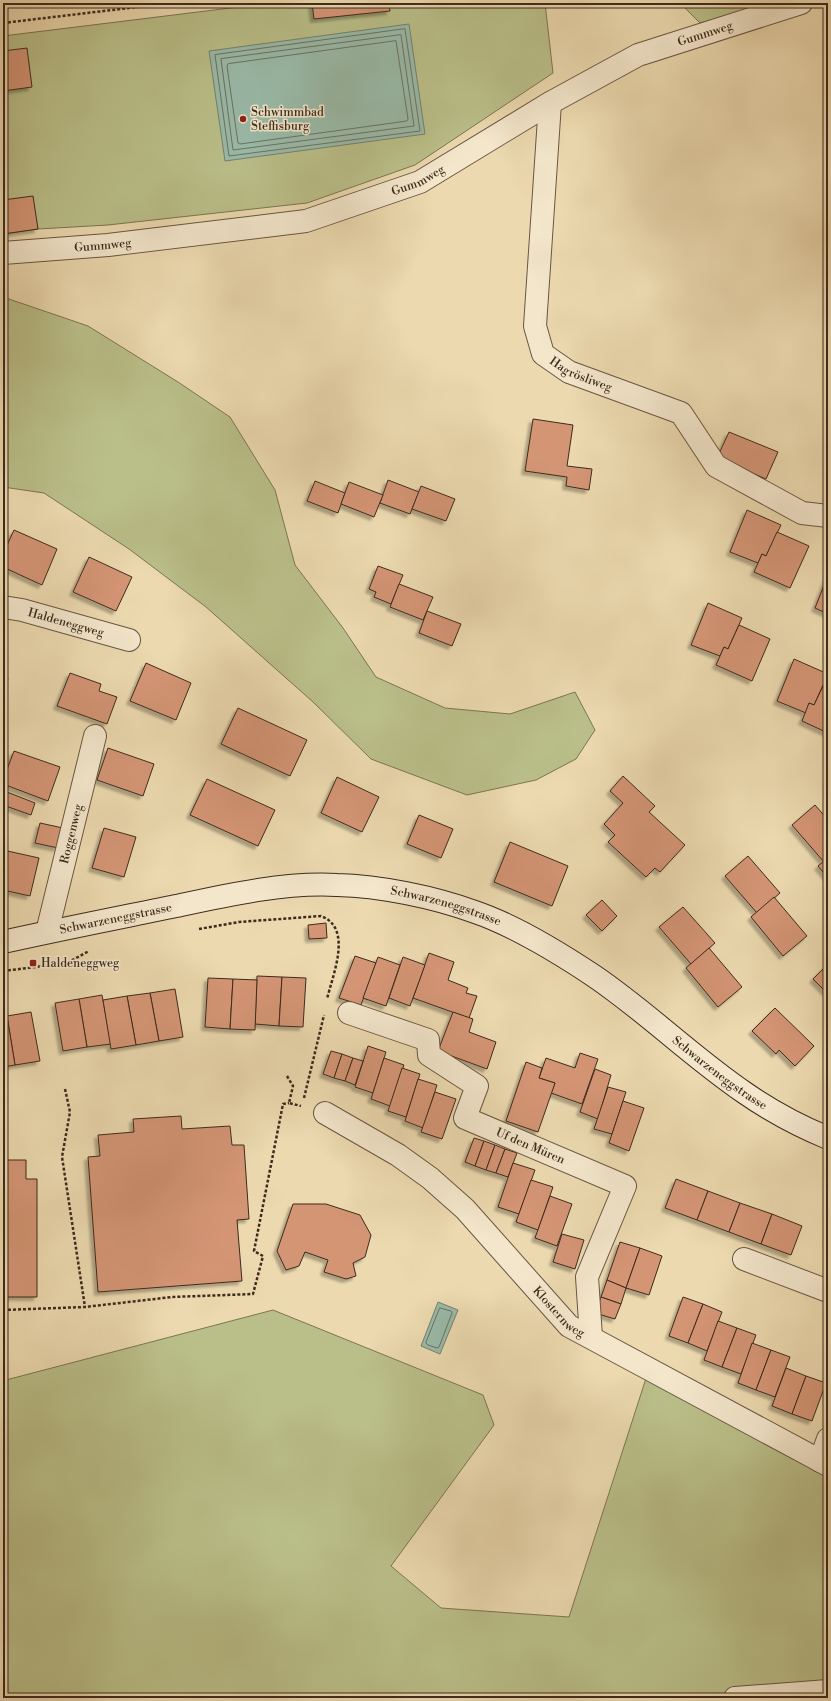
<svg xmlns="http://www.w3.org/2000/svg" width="831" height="1701" font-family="'Libre Bodoni',serif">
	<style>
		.green { fill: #babf89; stroke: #7c7553 }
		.water { fill: #99baa8; stroke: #748170 }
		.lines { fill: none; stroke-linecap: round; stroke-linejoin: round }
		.shore { stroke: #6b7262; stroke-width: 1 }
		.building { fill: #d49574; stroke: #3d2b1d; filter: url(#shadow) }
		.street-casing { stroke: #695642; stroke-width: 24 }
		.secondary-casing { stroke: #3d2b1d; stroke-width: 24 }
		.path { stroke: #3d2b1d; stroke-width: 2.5; stroke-dasharray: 3 2; stroke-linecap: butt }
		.street { stroke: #f3e6cb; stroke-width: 22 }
		.secondary { stroke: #f3e6cb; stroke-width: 22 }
		.poi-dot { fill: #8f2418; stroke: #f3e6cb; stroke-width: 1.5 }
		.labels { text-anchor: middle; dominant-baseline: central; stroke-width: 3; stroke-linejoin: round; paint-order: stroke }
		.street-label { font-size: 12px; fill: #3d2b1d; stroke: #f3e6cb }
		.poi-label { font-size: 12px; fill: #3d2b1d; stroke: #f3e6cb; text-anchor: start }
	</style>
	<defs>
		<filter id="shadow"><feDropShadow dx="-3.5" dy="3.5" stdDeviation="1" flood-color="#0004"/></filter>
	</defs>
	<rect width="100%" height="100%" fill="#ecd9af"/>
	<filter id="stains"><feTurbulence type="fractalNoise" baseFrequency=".005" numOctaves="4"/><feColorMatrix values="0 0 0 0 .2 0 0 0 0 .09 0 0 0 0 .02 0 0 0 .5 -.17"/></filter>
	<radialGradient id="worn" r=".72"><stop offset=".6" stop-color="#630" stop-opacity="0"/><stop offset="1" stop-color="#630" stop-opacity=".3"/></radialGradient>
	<g class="green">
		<path d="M271 3H545L553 73 415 165 307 203 108 225 38 229 3 234V36Z"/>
		<path d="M680 3H772L700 23Z"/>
		<path d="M3 297 88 326 178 382 230 417 275 490 295 565 343 628 376 677 445 708 510 714 575 692 595 730 576 759 536 780 467 795 371 759 313 702 206 607 129 549 44 493 3 487Z"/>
		<path d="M273 1310 483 1395 494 1425 391 1566 441 1608 569 1617 649 1369 828 1465V1698H3V1388L6 1380Z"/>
	</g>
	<g class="water">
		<path d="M409 24 425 134 225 161 209 51Z"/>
		<path d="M438 1302 458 1310 440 1354 421 1346Z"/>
	</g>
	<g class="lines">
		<g class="shore">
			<path d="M405 29 420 131 229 156 215 55Z"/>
			<path d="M401 35 414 126 233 150 221 59Z"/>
			<path d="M396 41 408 119 407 121 240 144 238 143 227 66 228 64Z"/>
			<path d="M440 1308 451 1311 452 1313 439 1347 437 1348 428 1345 426 1343Z"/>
		</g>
	</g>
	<g class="building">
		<path d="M312 3H389L390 11 314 19Z"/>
		<path d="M27 48 32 87 3 91V51Z"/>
		<path d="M33 196 38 229 3 234V200Z"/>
		<path d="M533 419 573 425 567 466 592 469 589 490 566 486 567 477 525 471Z"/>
		<path d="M729 432 778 452 766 479 717 458Z"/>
		<path d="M388 480 419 492 410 514 380 503Z"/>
		<path d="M315 481 345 493 338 513 307 501Z"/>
		<path d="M349 482 383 495 374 517 341 504Z"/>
		<path d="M421 486 455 499 446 521 412 509Z"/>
		<path d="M747 510 781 525 766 556 762 554 758 563 730 552Z"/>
		<path d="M14 530 57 549 42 585 3 567V554Z"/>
		<path d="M777 532 809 546 790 588 754 572 762 554 766 556Z"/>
		<path d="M89 557 132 577 116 611 73 592Z"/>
		<path d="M378 566 403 575 391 604 374 597 376 592 369 589Z"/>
		<path d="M828 575V614L815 608Z"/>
		<path d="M399 584 433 597 423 620 390 607Z"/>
		<path d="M708 603 742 618 728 649 724 647 720 656 691 645Z"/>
		<path d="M427 611 461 624 452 646 419 633Z"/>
		<path d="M739 625 770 639 752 681 716 665 724 647 728 649Z"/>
		<path d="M794 659 828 674 814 705 809 703 806 713 777 701Z"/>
		<path d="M146 663 191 683 176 720 130 701Z"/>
		<path d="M70 673 101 684 99 691 117 697 107 724 57 706Z"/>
		<path d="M3 677 8 678 3 695Z"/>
		<path d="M825 682 828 683V733L802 721 809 703 814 705Z"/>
		<path d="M238 708 307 740 290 776 221 744Z"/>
		<path d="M108 748 154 764 143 796 97 780Z"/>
		<path d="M14 751 60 767 48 801 3 784V780Z"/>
		<path d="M623 776 655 806 649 812 685 845 660 872 655 868 646 877 608 842 615 835 604 824 623 803 610 791Z"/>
		<path d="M337 777 379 797 362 832 321 813Z"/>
		<path d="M207 779 275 810 258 846 190 815Z"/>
		<path d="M7 792 35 803 31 815 3 805Z"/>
		<path d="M815 805 828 820V858L824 862 792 825Z"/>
		<path d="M419 815 453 829 441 858 407 844Z"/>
		<path d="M40 823 63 828 58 848 35 843Z"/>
		<path d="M104 828 136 837 124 877 92 868Z"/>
		<path d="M510 842 568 866 552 906 494 882Z"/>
		<path d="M3 850 39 858 30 896 3 890Z"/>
		<path d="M748 856 780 893 757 913 725 876Z"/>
		<path d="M828 858V878L818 866Z"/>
		<path d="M774 897 807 936 783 956 751 917Z"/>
		<path d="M602 900 617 916 602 931 586 915Z"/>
		<path d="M683 907 715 943 691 964 659 927Z"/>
		<path d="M326 923 327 938 309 939 308 925Z"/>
		<path d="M709 948 742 987 718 1007 686 968Z"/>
		<path d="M429 953 454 962 448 980 468 988 466 993 477 996 469 1018 413 998Z"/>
		<path d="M355 956 376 963 361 1005 339 998Z"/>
		<path d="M378 957 400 965 386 1006 363 998Z"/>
		<path d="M403 957 425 965 410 1006 389 998Z"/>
		<path d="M828 964V994L813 979Z"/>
		<path d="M257 976 282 977 279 1026 255 1024Z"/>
		<path d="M282 977 306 978 303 1027 279 1026Z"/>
		<path d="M208 978 233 979 230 1029 205 1027Z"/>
		<path d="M233 979 257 980 255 1030 230 1029Z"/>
		<path d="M175 989 183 1037 159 1041 150 993Z"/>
		<path d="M150 993 159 1041 136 1045 127 996Z"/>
		<path d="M102 995 111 1044 87 1047 79 999Z"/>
		<path d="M127 996 136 1045 111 1049 103 1000Z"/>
		<path d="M79 999 87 1047 63 1051 55 1003Z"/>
		<path d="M775 1008 814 1046 795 1066 779 1050 776 1054 752 1031Z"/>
		<path d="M31 1012 40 1061 15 1065 7 1016Z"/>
		<path d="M453 1012 473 1019 469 1032 496 1042 487 1069 438 1051Z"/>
		<path d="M3 1016H7L15 1065 3 1067Z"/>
		<path d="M368 1046 386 1052 373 1093 355 1087Z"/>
		<path d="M331 1051 342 1054 334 1078 323 1074Z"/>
		<path d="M580 1053 598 1059 582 1104 551 1093 555 1083 539 1078 546 1058 575 1068Z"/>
		<path d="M342 1054 353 1058 345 1081 334 1078Z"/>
		<path d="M353 1058 363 1061 355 1085 345 1081Z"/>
		<path d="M384 1058 404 1065 390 1106 371 1099Z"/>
		<path d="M526 1062 542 1068 539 1078 555 1083 538 1132 506 1121Z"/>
		<path d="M402 1068 420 1074 406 1117 388 1111Z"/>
		<path d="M595 1069 611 1075 598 1119 580 1112Z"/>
		<path d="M418 1079 437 1085 423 1128 405 1121Z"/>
		<path d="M608 1087 626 1092 612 1134 594 1129Z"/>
		<path d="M435 1092 456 1099 442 1139 421 1132Z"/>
		<path d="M623 1101 644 1108 629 1151 609 1143Z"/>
		<path d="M181 1116 182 1129 230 1126 232 1145H244L249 1219 237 1220 242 1281 98 1292 88 1157 100 1156 98 1135 134 1132 133 1119Z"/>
		<path d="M474 1138 484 1141 475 1166 465 1162Z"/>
		<path d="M484 1141 495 1145 486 1170 475 1166Z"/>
		<path d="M495 1145 505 1149 496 1173 486 1170Z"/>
		<path d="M505 1149 517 1153 508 1177 496 1173Z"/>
		<path d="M3 1160H26V1179H37V1297H3Z"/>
		<path d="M513 1163 535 1170 519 1214 498 1207Z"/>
		<path d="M676 1179 708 1191 697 1220 665 1208Z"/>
		<path d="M531 1180 553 1187 538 1230 516 1222Z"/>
		<path d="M708 1191 740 1203 729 1232 697 1220Z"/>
		<path d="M550 1196 572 1204 557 1246 535 1238Z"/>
		<path d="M740 1203 772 1214 761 1244 729 1232Z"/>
		<path d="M293 1204H326L360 1215 371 1235 365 1257 353 1263 356 1276 346 1279 324 1272 328 1260 305 1252 299 1266 286 1270 277 1251Z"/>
		<path d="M772 1214 802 1226 791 1255 761 1244Z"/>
		<path d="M562 1234 584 1240 575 1269 553 1262Z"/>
		<path d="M620 1242 640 1248 626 1288 607 1280Z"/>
		<path d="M640 1248 662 1256 649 1295 626 1288Z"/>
		<path d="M607 1280 626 1288 621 1304 601 1297Z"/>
		<path d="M601 1297 621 1304 615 1319 595 1313Z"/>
		<path d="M683 1297 703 1304 688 1343 669 1336Z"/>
		<path d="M703 1304 722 1312 707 1351 688 1343Z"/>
		<path d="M718 1321 737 1328 722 1367 704 1360Z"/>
		<path d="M737 1328 756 1335 741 1374 722 1367Z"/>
		<path d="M752 1343 771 1350 756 1390 738 1383Z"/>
		<path d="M771 1350 790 1357 775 1397 756 1390Z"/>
		<path d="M786 1368 806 1376 792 1414 772 1406Z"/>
		<path d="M806 1376 826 1383 812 1421 792 1414Z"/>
	</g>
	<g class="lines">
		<g class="street-casing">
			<g id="street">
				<path id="s1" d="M550 103 535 326 543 354 569 372 681 413 716 466 802 513 828 516"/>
				<path id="s2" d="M3 253 108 245 306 221 420 182 550 103 638 55 801 3"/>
				<path id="s3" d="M3 607 22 610 129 640"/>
				<path id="s4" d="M47 932 95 736"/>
				<path id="s5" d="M349 1013 428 1040 429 1055 477 1086 465 1118 625 1186 587 1277 591 1337"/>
				<path id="s6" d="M325 1113 398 1155 430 1178 465 1209 569 1326 828 1465"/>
				<path d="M744 1259 828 1291"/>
				<path d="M820 1461 828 1439"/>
				<path d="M735 1698 828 1691"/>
			</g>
		</g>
		<g class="secondary-casing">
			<g id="secondary">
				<path id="s7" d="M3 942C61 929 118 918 176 906 227 895 285 882 337 885 380 886 434 897 475 912 516 926 558 952 594 976 647 1012 692 1057 745 1093 771 1111 799 1126 828 1138"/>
			</g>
		</g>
		<g class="path">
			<path d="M3 23 171 3"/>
			<path d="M199 929 239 922 321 916C353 928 333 974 327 999"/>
			<path d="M3 971 67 963 89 951"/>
			<path d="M287 1076 293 1086 289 1103 301 1106"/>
			<path d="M65 1089 70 1112 62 1157 85 1307"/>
			<path d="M304 1098 324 1015"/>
			<path d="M3 1310 85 1307 172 1297 253 1294 263 1256 254 1251 283 1104 289 1103"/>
		</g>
		<use href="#street" class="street"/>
		<use href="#secondary" class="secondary"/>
	</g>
	<g class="poi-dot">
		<circle cx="243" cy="119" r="4"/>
		<rect x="29" y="959" width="8" height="8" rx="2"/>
	</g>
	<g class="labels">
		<g class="street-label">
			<text stroke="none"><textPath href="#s2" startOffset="748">Gummweg</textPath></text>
			<text stroke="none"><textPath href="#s2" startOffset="424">Gummweg</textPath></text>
			<text stroke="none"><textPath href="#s2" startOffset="100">Gummweg</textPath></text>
			<text stroke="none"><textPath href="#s1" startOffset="296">Hagrösliweg</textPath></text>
			<text stroke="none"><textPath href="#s3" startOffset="65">Haldeneggweg</textPath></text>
			<text stroke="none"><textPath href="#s4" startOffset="101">Roggenweg</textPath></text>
			<text stroke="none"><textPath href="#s7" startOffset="451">Schwarzeneggstrasse</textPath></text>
			<text stroke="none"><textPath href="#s7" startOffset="115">Schwarzeneggstrasse</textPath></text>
			<text stroke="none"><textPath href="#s7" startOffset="775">Schwarzeneggstrasse</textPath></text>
			<text stroke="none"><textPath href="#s5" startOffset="261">Uf den Müren</textPath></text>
			<text stroke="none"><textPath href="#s6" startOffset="310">Klosternweg</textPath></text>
		</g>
		<g class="poi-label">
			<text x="251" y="112">Schwimmbad<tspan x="251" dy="14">Steffisburg</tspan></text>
			<text x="41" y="963">Haldeneggweg</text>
		</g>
	</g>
	<rect width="831" height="1701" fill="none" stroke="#ecd9af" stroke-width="16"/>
	<rect x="4" y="4" width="823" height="1693" fill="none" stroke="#3d2b1d" stroke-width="2"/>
	<rect x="8" y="8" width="815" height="1685" fill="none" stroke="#3d2b1d"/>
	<rect width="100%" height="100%" filter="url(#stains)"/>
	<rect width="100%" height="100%" fill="url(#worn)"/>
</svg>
